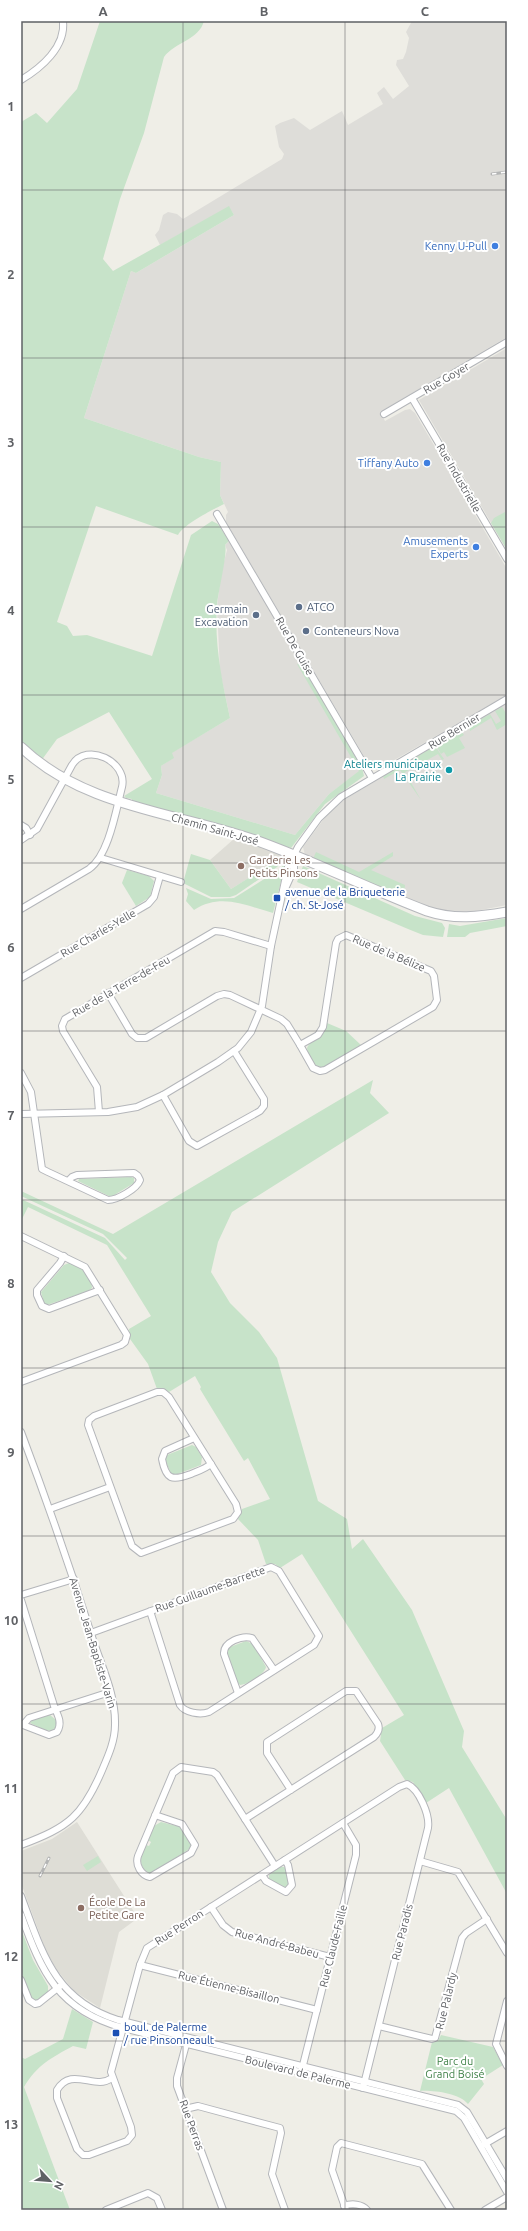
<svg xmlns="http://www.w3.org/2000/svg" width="528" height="2231" font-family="Ubuntu,sans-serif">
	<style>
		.industrial { fill: #deddd9 }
		.education { fill: #deddd6 }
		.green { fill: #c7e3c9 }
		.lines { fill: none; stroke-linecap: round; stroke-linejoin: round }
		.street-casing { stroke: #b4b6ba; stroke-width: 8 }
		.secondary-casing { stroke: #b6b8bc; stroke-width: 11 }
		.street { stroke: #fff; stroke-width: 6 }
		.secondary { stroke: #fff; stroke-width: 9 }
		.rail-casing { stroke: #b4b5b5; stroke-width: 3 }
		.rail { stroke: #fff; stroke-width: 1.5; stroke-dasharray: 4.5; stroke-linecap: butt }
		.grid { fill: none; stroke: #5f6165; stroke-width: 1; stroke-opacity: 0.55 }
		.shop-dot { fill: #3f7fe0; stroke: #fff; stroke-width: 1.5 }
		.service-dot { fill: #5c6f8a; stroke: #fff; stroke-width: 1.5 }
		.culture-dot { fill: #0f9aa8; stroke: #fff; stroke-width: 1.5 }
		.education-dot { fill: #8d6e63; stroke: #fff; stroke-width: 1.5 }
		.transit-dot { fill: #1a4fb4; stroke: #fff; stroke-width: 1.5 }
		.labels { text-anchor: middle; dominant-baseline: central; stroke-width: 4; stroke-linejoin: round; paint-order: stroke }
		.shop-label { font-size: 11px; fill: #366cbe; stroke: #fff; text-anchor: end }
		.street-label { font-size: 11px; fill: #5f6165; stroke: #fff }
		.service-label { font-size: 11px; fill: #4e5e75; stroke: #fff; text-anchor: start }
		.culture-label { font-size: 11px; fill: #0d838f; stroke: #fff; text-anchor: end }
		.education-label { font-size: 11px; fill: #785e54; stroke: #fff; text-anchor: start }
		.transit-label { font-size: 11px; fill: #164399; stroke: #fff; text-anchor: start }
		.park-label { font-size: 11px; fill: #418249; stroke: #fff }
		.neatline { fill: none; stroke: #5f6165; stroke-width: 1.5 }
		.grid-label { font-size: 13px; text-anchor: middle; font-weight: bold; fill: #5f6165 }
	</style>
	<rect width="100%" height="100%" fill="#efeee7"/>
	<g class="industrial">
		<path d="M412 21 507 22V337L380 412 385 421 405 410 410 409 415 413 507 569V695L377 770 371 768 226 522V515L228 512 220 495 221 462 199 457 84 418 131 271 136 273 234 215 229 207 160 245 155 235 159 230 163 215 168 212 177 214 183 219 282 159 284 154 279 147 275 126 280 123 294 118 310 130 342 111 348 125 383 104 377 93 384 87 393 99 409 86 396 65 397 60 403 59 406 52 409 38 406 32Z"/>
		<path d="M507 348V550L419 400Z"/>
		<path d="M229 541 363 769 329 794 295 835 156 793 162 775 161 766 173 758 171 753 230 718 220 671 217 607 221 573 227 550 225 545Z"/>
		<path d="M507 703V905L460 914 428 908 305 855 303 847 329 812 337 804Z"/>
	</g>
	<g class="education">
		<path d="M235 838 283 855V857L231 889 210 860Z"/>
		<path d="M77 1822 138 1918 119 1932 100 2008 74 1991 57 1970 46 1951 21 1883V1851L52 1839Z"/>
	</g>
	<g class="green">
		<path d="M100 21H204C199 40 175 42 164 57L144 133 120 199 103 259 113 271 229 206 234 215 136 273 131 271 84 418 199 457 221 462 220 495 224 504C212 510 184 524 178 535L96 506 57 622 67 626 73 636 87 635 152 656 191 535 212 521 218 524 229 541 225 545C228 552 218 593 217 605 214 643 222 681 230 718L172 753 174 758 161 766 162 775 156 793 295 835 329 794 359 771 297 664 302 665 362 767 364 776 325 804 291 848 132 802V799L126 798 124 796 152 779 109 712 57 739 41 761 21 743V122L36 113 47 123 77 89Z"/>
		<path d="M505 512 507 516V550L491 523 494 518Z"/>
		<path d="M502 707 507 715V724L497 730 491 718 470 731 469 726 490 714 496 724 501 721 495 711Z"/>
		<path d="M461 731 464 735 459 738 465 748 447 757 444 752 441 754 436 745Z"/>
		<path d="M435 746 444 759 442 760 438 754 415 767 412 759Z"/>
		<path d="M404 764 409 770 405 772 421 800 400 770 384 779 383 776Z"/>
		<path d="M316 852 359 872 393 852V856L371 870 405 885 404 898 313 859Z"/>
		<path d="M191 854 210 860 231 889 283 856 285 859 277 867 236 895 230 897H211L183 883Z"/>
		<path d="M286 862 273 913C244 905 221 893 194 910L186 901 188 894 186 888 211 899 234 898 280 869Z"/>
		<path d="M303 866 415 916 442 923 445 928 443 937 423 935 408 929 297 882Z"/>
		<path d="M127 870 149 876 154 881 150 897 136 906 122 883Z"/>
		<path d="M507 918V926L470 933 465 937H447L449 924 460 926Z"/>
		<path d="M327 1023 346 1031 361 1045 324 1067C314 1069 308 1057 307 1048 312 1037 324 1040 327 1023Z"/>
		<path d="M373 1080 370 1093 389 1113 232 1212 218 1242 211 1272 230 1303 259 1332 277 1358 318 1501 347 1519 352 1549 363 1539 412 1610 464 1731 462 1747 507 1820V1894L449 1788 426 1803 413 1782 405 1780 380 1741 382 1728 404 1715 302 1554 280 1568 275 1564H266L258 1540 238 1519 242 1509 270 1499 248 1458 244 1461 200 1389 201 1387 195 1376 169 1392 163 1389H157L148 1364 130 1339 129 1329 151 1316 107 1245 28 1207 21 1221V1199L105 1238 125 1260 127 1258 103 1234 21 1196V1191L113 1234Z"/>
		<path d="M131 1177 134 1178V1183L111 1197 78 1181 79 1179Z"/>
		<path d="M69 1263C79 1264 92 1277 92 1288L88 1291 47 1305 44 1303 41 1292 64 1265Z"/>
		<path d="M192 1445 196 1447 202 1457 201 1465 175 1475 171 1474 165 1459 167 1455Z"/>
		<path d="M246 1641 253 1644 266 1667C264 1675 248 1684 240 1685L236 1681 227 1651 230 1647Z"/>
		<path d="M50 1715 56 1720V1727L52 1731 45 1730 30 1723 32 1720Z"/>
		<path d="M161 1822 181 1827 192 1844V1847L154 1873H149C137 1865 141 1856 146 1845L149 1846 151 1842 148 1840 154 1826Z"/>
		<path d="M98 1856 101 1862 87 1871 83 1865Z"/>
		<path d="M280 1867H284L287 1869 289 1885 286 1889 269 1879V1875Z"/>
		<path d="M21 1929 33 1960 48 1986V1992L39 2000H34C18 1989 21 1946 21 1929Z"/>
		<path d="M72 2009 93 2022 86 2049 73 2046C51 2058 37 2065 24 2087L70 2210H21V2057L25 2059 63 2039Z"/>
		<path d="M441 2035 493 2047 503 2065 481 2079 484 2084 468 2104C459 2093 432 2090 420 2091L432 2042 438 2041Z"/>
	</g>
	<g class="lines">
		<g class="street-casing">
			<g id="street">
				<path d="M21 80C41 68 66 47 63 21"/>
				<path d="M412 398 507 559"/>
				<path d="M384 414 507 342"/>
				<path d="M217 514 372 778"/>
				<path d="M21 825 26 828 30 835"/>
				<path d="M21 840 37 829 72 765C87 741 128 762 122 787 116 810 109 855 89 869L21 909"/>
				<path d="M101 858 181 882"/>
				<path d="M284 891 294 869V857"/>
				<path d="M346 935 431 971 434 976 437 1000 433 1007 325 1070 320 1071 313 1068 300 1045 318 1035 323 1027 336 943 338 939Z"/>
				<path d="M21 978 148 904 154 897 160 876"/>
				<path d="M108 993 132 1034 137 1038H146L217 996 224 994 230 995 281 1019 287 1024 300 1045"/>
				<path d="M21 1073 31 1092 42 1169 48 1172 108 1200C117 1200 137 1189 140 1180L138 1176 134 1173 77 1175 72 1177 68 1181"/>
				<path d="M163 1095 189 1141 197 1146 260 1111 264 1106V1099L234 1051"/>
				<path d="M99 1112 97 1087 63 1031 62 1026 65 1019 215 931 224 932 271 946"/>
				<path d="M21 1114 108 1112 137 1107 163 1095 218 1062 238 1048 251 1032 262 1006 271 946 288 867 298 847 319 818 341 797 507 699"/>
				<path d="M21 1236 85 1267 127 1335 125 1342 121 1345 21 1382"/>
				<path d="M64 1256 60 1263 37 1290V1295L42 1306 49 1309 100 1290"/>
				<path d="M157 1392H163L169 1397 236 1504 238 1512 233 1519 141 1553 132 1546 88 1425 89 1420 94 1416Z"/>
				<path d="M21 1432C47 1501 71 1570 93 1640 102 1667 116 1696 115 1725 115 1740 109 1754 103 1768 83 1816 69 1827 21 1845"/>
				<path d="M194 1438 165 1451 162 1459C166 1480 172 1481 191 1474 198 1471 205 1469 211 1464"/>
				<path d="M50 1509 110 1487"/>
				<path d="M21 1595 74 1579"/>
				<path d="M21 1600 55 1709C59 1717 62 1724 57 1732L49 1735 23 1725"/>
				<path d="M91 1633 271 1567 279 1571 319 1636 314 1645 209 1712C200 1715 185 1713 180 1705L150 1611"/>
				<path d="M238 1693 224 1654C223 1642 242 1635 252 1638L274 1670"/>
				<path d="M21 1724 23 1725 29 1718 110 1692"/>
				<path d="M155 1815 182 1824 195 1845 191 1853 150 1877C141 1875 135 1865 138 1856L173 1773 181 1767 213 1772 217 1775 275 1866"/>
				<path d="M245 1819 374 1737C378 1733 380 1729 378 1724L356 1691H346L267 1742V1753L291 1790"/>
				<path d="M420 1861 458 1872 507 1953"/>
				<path d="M262 1875 266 1881 286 1892 292 1885 288 1865 285 1860"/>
				<path d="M21 1896C42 1952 54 2000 118 2020L458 2105 467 2112 507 2179"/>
				<path d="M211 1907 223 1925 232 1932 330 1957"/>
				<path d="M21 1915C42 1973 58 2010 123 2028L456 2111 464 2118 507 2192"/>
				<path d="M140 1965 317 2010"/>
				<path d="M21 1980 29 2000 35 2004 39 2003 59 1987"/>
				<path d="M507 2001 496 2044 507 2066"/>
				<path d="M379 2026 432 2039 435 2038 462 1938 466 1933 487 1919"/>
				<path d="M187 2041 177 2078V2086L223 2210"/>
				<path d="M302 2069 356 1855V1845L343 1823"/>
				<path d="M112 2078C109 2080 105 2082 100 2082 85 2082 68 2071 57 2090V2098L77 2149 83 2155H89L127 2141 132 2135 131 2127 111 2072 140 1965 147 1948 399 1787 407 1784C419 1789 430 1815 428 1828L363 2088"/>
				<path d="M185 2109 198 2106 280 2128 281 2133 272 2174 285 2210"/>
				<path d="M483 2145 507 2131"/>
				<path d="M344 2206C352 2203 362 2204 367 2210"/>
				<path d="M106 2210 148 2193 157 2198 162 2210"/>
				<path d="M346 2210 332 2170 337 2147 341 2143 422 2164 451 2210"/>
				<path d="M485 2210 507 2197"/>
			</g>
		</g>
		<g class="secondary-casing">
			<path id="secondary" d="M21 747C85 808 176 812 255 840 314 861 369 889 427 911 454 920 479 917 507 912"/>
		</g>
		<use href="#street" class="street"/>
		<use href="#secondary" class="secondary"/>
		<g class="rail-casing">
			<g id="rail">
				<path d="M492 174 507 172"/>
				<path d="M40 1876 49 1858"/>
			</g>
		</g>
		<use href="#rail" class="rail"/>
	</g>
	<path class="grid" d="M183 21V2210M345 21V2210M21 190H507M21 358H507M21 527H507M21 695H507M21 863H507M21 1031H507M21 1200H507M21 1368H507M21 1536H507M21 1704H507M21 1873H507M21 2041H507"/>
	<g class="shop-dot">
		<circle cx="495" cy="246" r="4"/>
		<circle cx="427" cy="463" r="4"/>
		<circle cx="476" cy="547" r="4"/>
	</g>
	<g class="service-dot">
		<circle cx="299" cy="607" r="4"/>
		<circle cx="256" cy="615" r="4"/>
		<circle cx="306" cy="631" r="4"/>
	</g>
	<circle class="culture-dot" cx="449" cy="770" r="4"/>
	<g class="education-dot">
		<circle cx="241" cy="866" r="4"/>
		<circle cx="81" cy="1908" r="4"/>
	</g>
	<g class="transit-dot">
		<rect x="273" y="894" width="8" height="8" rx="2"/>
		<rect x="112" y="2029" width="8" height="8" rx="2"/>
	</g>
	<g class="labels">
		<g class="shop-label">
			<text x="487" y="246">Kenny U-Pull</text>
			<text x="419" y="463">Tiffany Auto</text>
			<text x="468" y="541">Amusements<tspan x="468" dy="13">Experts</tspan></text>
		</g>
		<g class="street-label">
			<text transform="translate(446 378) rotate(-30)">Rue Goyer</text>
			<text transform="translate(459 478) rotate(60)">Rue Industrielle</text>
			<text transform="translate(295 646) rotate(60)">Rue De Guise</text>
			<text transform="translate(454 731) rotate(-31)">Rue Bernier</text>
			<text transform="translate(215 829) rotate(16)">Chemin Saint-José</text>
			<text transform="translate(98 933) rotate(-30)">Rue Charles-Yelle</text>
			<text transform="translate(389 953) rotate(23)">Rue de la Bélize</text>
			<text transform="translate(121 986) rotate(-30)">Rue de la Terre-de-Feu</text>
			<text transform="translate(210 1589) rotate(-20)">Rue Guillaume-Barrette</text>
			<text transform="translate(93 1643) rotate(73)">Avenue Jean-Baptiste-Varin</text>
			<text transform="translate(179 1927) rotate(-33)">Rue Perron</text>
			<text transform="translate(402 1932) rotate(-76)">Rue Paradis</text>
			<text transform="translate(277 1943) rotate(15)">Rue André-Babeu</text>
			<text transform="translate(333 1946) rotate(-76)">Rue Claude-Faille</text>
			<text transform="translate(229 1987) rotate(14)">Rue Étienne-Bisaillon</text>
			<text transform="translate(446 2001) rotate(-76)">Rue Palardy</text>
			<text transform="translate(298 2072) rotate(14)">Boulevard de Palerme</text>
			<text transform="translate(192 2125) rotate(70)">Rue Perras</text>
		</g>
		<g class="service-label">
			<text x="307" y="607">ATCO</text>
			<text x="248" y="609" text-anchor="end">Germain<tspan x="248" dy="13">Excavation</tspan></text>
			<text x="314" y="631">Conteneurs Nova</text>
		</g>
		<g class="culture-label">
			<text x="441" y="764">Ateliers municipaux<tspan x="441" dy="13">La Prairie</tspan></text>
		</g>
		<g class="education-label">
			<text x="249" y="860">Garderie Les<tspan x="249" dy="13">Petits Pinsons</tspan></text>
			<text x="89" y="1902">École De La<tspan x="89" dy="13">Petite Gare</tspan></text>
		</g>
		<g class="transit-label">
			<text x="285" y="892">avenue de la Briqueterie<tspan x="285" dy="13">/ ch. St-José</tspan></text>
			<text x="124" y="2027">boul. de Palerme<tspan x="124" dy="13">/ rue Pinsonneault</tspan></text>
		</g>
		<g class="park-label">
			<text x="455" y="2061">Parc du<tspan x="455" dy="13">Grand Boisé</tspan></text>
		</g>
	</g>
	<rect width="528" height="2231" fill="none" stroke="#ffffff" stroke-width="44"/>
	<g transform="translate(50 2181) rotate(116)" stroke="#ffffff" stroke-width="3" paint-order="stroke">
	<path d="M0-3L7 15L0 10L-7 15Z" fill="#5f6165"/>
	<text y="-6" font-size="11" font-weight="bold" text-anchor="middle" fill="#5f6165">N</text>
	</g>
	<rect x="22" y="22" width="484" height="2187" class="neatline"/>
	<g class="grid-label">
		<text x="103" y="16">A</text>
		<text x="264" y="16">B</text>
		<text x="425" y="16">C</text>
		<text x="11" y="111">1</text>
		<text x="11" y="279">2</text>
		<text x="11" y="447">3</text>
		<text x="11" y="615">4</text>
		<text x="11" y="784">5</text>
		<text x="11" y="952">6</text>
		<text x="11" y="1120">7</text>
		<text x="11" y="1288">8</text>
		<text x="11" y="1457">9</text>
		<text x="11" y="1625">10</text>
		<text x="11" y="1793">11</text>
		<text x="11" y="1961">12</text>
		<text x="11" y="2129">13</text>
	</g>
</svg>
